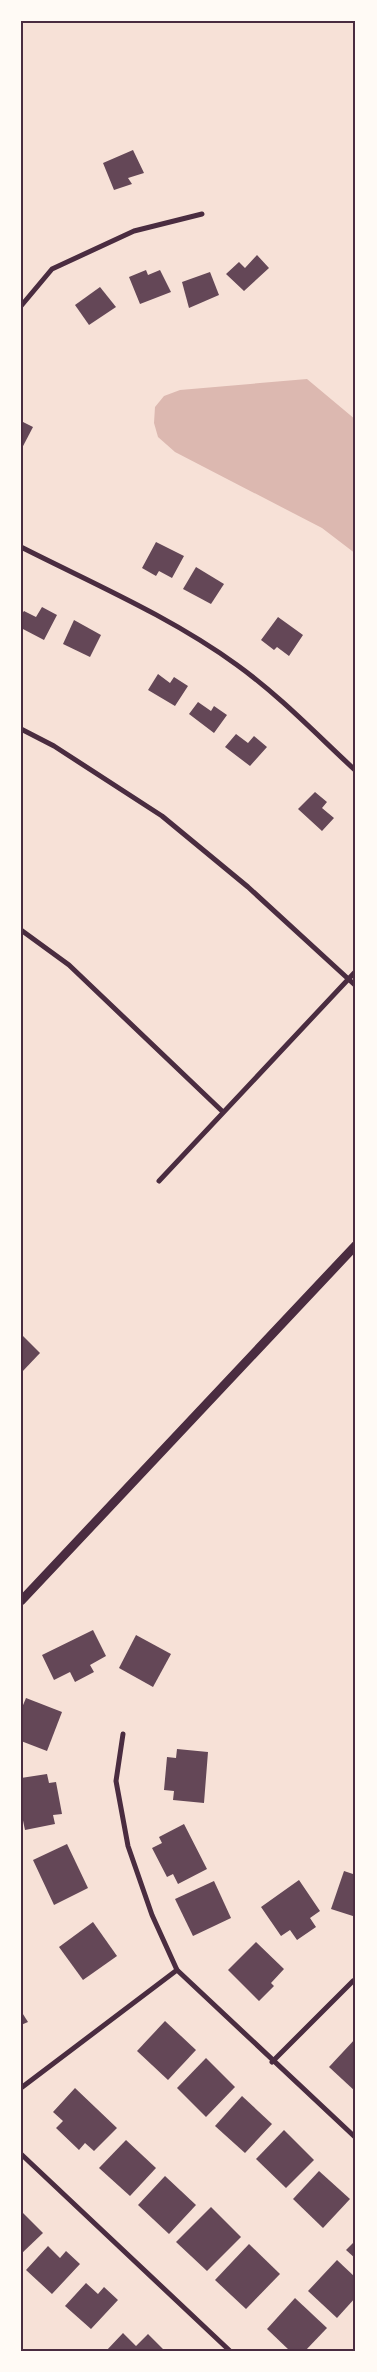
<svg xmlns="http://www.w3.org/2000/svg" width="377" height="2372" font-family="Montserrat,sans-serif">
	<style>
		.water { fill: #dcb8b0 }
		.building { fill: #644757 }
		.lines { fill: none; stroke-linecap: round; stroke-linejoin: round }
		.minor { stroke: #4a2c40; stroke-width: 5 }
		.tertiary { stroke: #4a2c40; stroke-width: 9 }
		.neatline { fill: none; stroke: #4a2c40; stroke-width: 2 }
	</style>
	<rect width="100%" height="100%" fill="#f7e1d7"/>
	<path class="water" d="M307 379 356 420V554L322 528 175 452 158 437 154 423 155 407 164 396 180 390Z"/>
	<g class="building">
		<path d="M133 150 144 173 128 178 132 184 114 190 103 163Z"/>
		<path d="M257 255 269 268 244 291 226 274 239 262 245 268Z"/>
		<path d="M146 270 148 275 160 270 171 292 140 304 129 277Z"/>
		<path d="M210 272 219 295 189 308 182 282Z"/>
		<path d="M100 287 116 307 89 325 75 305Z"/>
		<path d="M21 421 33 427 21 450Z"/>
		<path d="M156 542 184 556 172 578 159 571 156 576 142 568Z"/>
		<path d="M196 567 224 584 211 604 183 589Z"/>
		<path d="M42 607 57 615 44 640 21 628V615L24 611 36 617Z"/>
		<path d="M278 617 303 635 289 656 277 647 274 650 261 640Z"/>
		<path d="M74 620 101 635 90 657 63 644Z"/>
		<path d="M158 674 170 683 174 677 188 686 175 706 148 690Z"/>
		<path d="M198 702 211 711 214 706 227 715 214 733 189 714Z"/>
		<path d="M236 734 248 743 254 736 267 747 250 766 225 747Z"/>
		<path d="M315 792 327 802 322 808 334 818 322 831 298 809Z"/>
		<path d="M21 1334 40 1353 21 1373Z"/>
		<path d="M93 1630 106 1656 90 1665 94 1672 75 1682 70 1672 54 1680 42 1655Z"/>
		<path d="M136 1635 171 1654 153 1687 119 1668Z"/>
		<path d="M26 1698 62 1712 47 1751 21 1741V1710Z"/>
		<path d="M177 1749 208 1752 204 1803 173 1800 174 1791 164 1790 167 1757 176 1758Z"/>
		<path d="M47 1774 49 1783 56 1782 62 1814 53 1815 55 1824 25 1830 21 1811V1778Z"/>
		<path d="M184 1824 207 1869 178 1884 173 1874 167 1877 152 1848 162 1843 159 1837Z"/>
		<path d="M67 1844 88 1888 54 1905 33 1860Z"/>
		<path d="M344 1871 356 1875V1917L331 1909Z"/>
		<path d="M299 1880 320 1911 310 1918 316 1927 297 1940 290 1930 281 1936 261 1907Z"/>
		<path d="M214 1881 231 1918 193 1936 175 1899Z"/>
		<path d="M93 1922 117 1956 83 1980 59 1947Z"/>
		<path d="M256 1942 284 1969 271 1983 274 1986 259 2001 228 1970Z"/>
		<path d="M21 2011 28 2022 21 2025Z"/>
		<path d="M165 2021 196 2050 168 2080 137 2051Z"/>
		<path d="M356 2038V2092L329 2067Z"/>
		<path d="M206 2058 235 2087 206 2117 177 2088Z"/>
		<path d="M75 2088 117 2128 94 2151 85 2143 79 2150 56 2128 63 2121 53 2112Z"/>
		<path d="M242 2096 272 2124 245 2153 215 2126Z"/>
		<path d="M284 2130 314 2160 286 2188 256 2159Z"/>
		<path d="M126 2140 156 2168 130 2196 99 2168Z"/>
		<path d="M319 2171 350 2199 323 2228 293 2199Z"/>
		<path d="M165 2176 196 2205 169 2234 138 2205Z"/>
		<path d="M211 2207 241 2237 207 2271 176 2242Z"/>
		<path d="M21 2211 43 2233 21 2254Z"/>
		<path d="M356 2240V2259L346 2250Z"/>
		<path d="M249 2244 280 2274 246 2309 215 2280Z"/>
		<path d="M48 2246 60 2258 66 2251 80 2264 52 2294 26 2270Z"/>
		<path d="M337 2260 356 2278V2297L337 2318 308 2291Z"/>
		<path d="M86 2283 98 2294 104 2287 118 2300 91 2329 65 2306Z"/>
		<path d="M295 2298 327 2328 305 2351H290L267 2329Z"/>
		<path d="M123 2333 136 2346 148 2334 163 2349 161 2351H106Z"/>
	</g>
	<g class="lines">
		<g class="minor">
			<path d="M21 306 52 269 134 231 202 214"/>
			<path d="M21 547C94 584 171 617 237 665 280 696 317 735 356 771"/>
			<path d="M21 729 54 746 162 816 248 887 356 986"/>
			<path d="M21 930 69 965 222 1111"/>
			<path d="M159 1181 356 971"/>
			<path d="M123 1734 116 1781 128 1846 152 1915 177 1970 356 2138"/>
			<path d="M272 2062 353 1981"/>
			<path d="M21 2088 177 1970"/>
			<path d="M21 2154 230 2351"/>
		</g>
		<path class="tertiary" d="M21 1601 356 1245"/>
	</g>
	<rect width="377" height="2372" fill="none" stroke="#fffaf5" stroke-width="45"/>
	<rect x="22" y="22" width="332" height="2328" class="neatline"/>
</svg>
